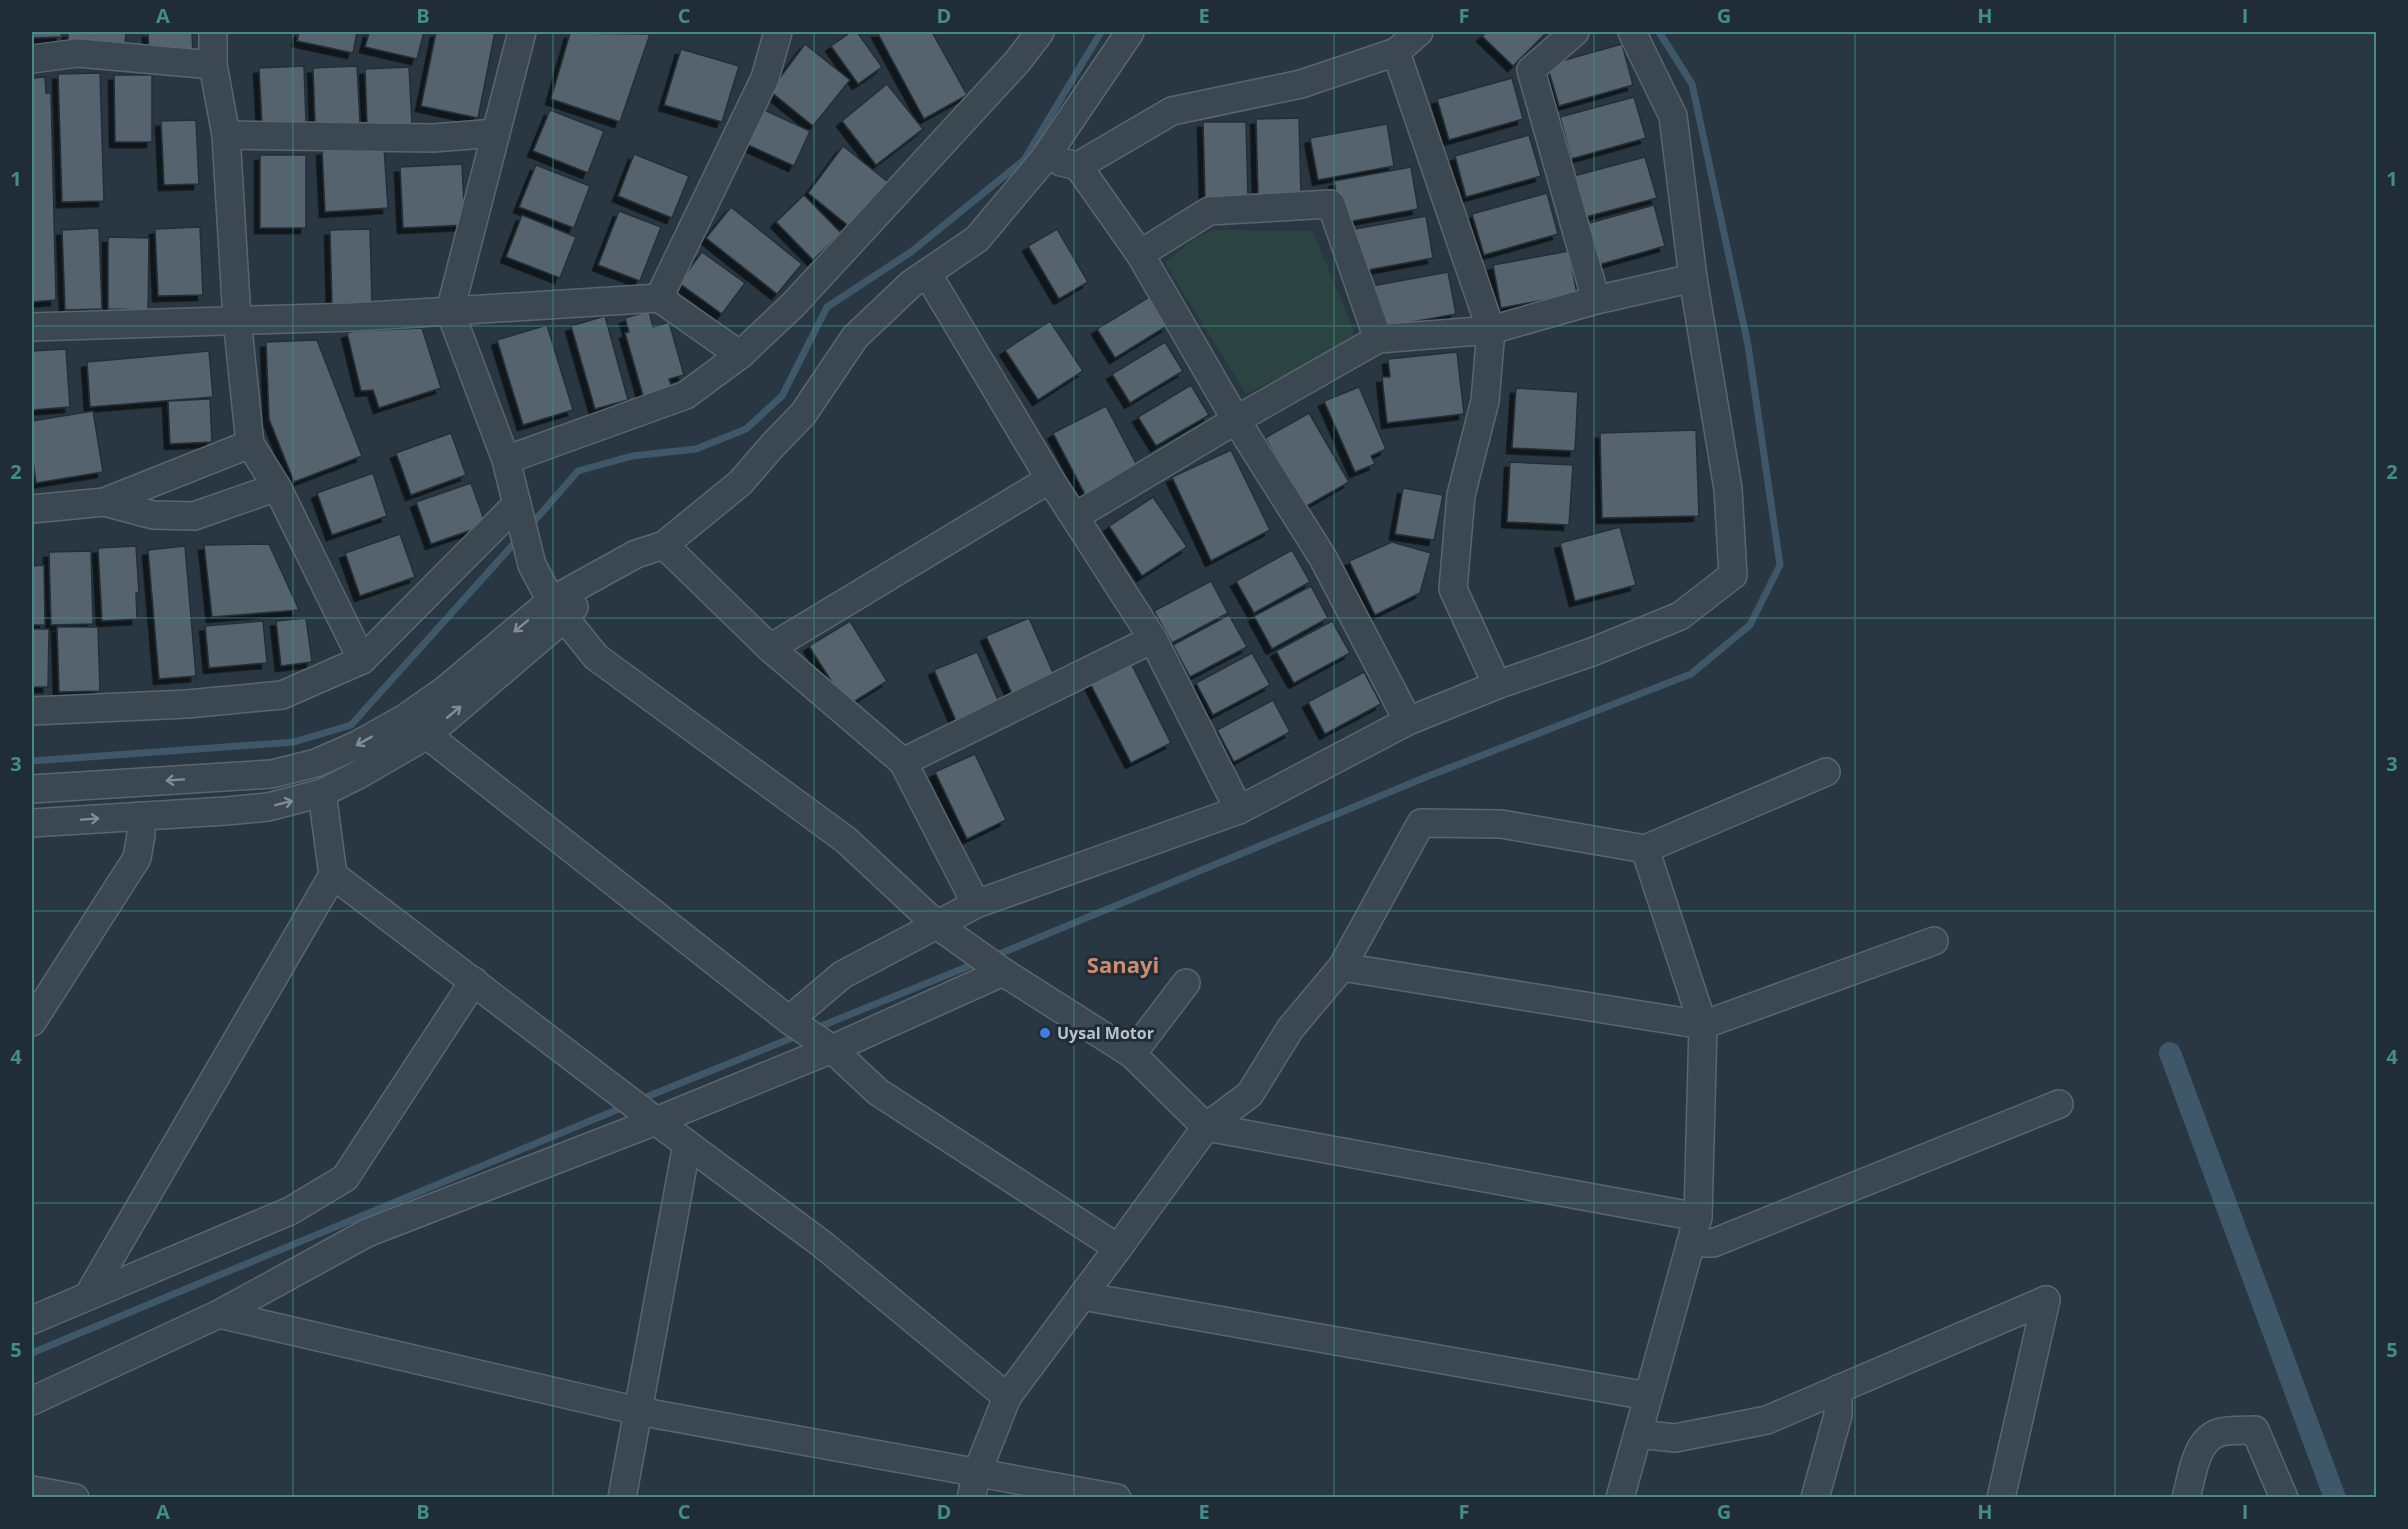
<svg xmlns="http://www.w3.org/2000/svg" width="2408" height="1529" font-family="'Open Sans',sans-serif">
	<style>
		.green { fill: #2b4442 }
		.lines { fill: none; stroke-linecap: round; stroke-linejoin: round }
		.stream { stroke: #3f5869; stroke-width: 7 }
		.canal { stroke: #3f5869; stroke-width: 22 }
		.building { fill: #54646e; stroke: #232f38; stroke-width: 1.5; filter: url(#shadow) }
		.minor-casing { stroke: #5a666e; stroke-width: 30 }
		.minor { stroke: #3c4851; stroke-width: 27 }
		.oneway { stroke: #818c94 }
		.grid { fill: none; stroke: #428d8a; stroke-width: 1.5; stroke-opacity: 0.55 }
		.shop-dot { fill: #3f7fe0; stroke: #212d36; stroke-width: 2 }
		.labels { text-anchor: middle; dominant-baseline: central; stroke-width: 6; stroke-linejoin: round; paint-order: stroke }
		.poi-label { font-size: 16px; font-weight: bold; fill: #b9c3cb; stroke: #212d36; text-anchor: start }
		.district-label { font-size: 22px; font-weight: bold; fill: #d08a6f; stroke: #212d36 }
		.neatline { fill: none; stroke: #428d8a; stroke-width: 2 }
		.grid-label { font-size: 20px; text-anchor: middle; font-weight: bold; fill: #428d8a }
	</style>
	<defs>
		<filter id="shadow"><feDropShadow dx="-5.5" dy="5.5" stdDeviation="0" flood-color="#0009"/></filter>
	</defs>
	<rect width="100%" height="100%" fill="#283741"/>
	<path class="green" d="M1213 230 1313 231 1354 332 1351 342 1246 394 1165 263 1193 240Z"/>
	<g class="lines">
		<g class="stream">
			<path d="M530 526 578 471 632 456 696 449 746 429 782 396 827 307 911 252 1024 160 1101 32"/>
			<path d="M32 761 294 742 351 725 518 539"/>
			<path d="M992 957 1426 777 1691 674 1750 625 1780 565 1748 345 1692 84 1659 32"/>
			<path d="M814 1029 979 962"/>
			<path d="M639 1100 799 1035"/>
			<path d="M32 1353 626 1106"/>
		</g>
		<path class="canal" d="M2170 1053 2335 1498"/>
	</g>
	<g class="building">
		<path d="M32 32H61L62 37 32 38Z"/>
		<path d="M68 32H126L125 44 68 43Z"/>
		<path d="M148 32H192L193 54 149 56Z"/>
		<path d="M299 32H357L353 53 297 41Z"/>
		<path d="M369 32H424L417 59 365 47Z"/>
		<path d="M436 32H495L478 118 421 106Z"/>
		<path d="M851 32H857L882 67 858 84 831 46Z"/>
		<path d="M877 32H932L967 95 924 119Z"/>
		<path d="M1487 32H1547L1513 66 1482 36Z"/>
		<path d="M570 33 650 34 620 122 551 99Z"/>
		<path d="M805 44 850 80 813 126 770 91Z"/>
		<path d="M1622 44 1633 85 1559 106 1547 65Z"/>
		<path d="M681 49 739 66 722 122 664 105Z"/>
		<path d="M304 66 306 123 262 125 259 68Z"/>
		<path d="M357 66 360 123 315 124 313 68Z"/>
		<path d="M409 67 412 124 367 125 365 69Z"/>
		<path d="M100 73 104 201 62 202 58 74Z"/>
		<path d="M114 75H152V142H115Z"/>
		<path d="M45 77 46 93H51L56 300 32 302V78Z"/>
		<path d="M1512 78 1523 119 1449 140 1437 99Z"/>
		<path d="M887 84 923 129 876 165 842 121Z"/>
		<path d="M1634 97 1646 138 1571 159 1560 117Z"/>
		<path d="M762 109 810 131 794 166 746 144Z"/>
		<path d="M550 110 604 131 588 173 533 151Z"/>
		<path d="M1299 118 1301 196H1258L1256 119Z"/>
		<path d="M196 120 199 184 164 185 161 121Z"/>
		<path d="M1203 122H1246L1248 199H1205Z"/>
		<path d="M1387 124 1394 166 1318 180 1310 138Z"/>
		<path d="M1529 135 1541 176 1466 197 1455 156Z"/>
		<path d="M843 146 888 182 851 228 808 193Z"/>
		<path d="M384 147 388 208 325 212 322 150Z"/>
		<path d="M634 154 689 176 672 218 618 196Z"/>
		<rect x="260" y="155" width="46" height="73"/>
		<path d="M1645 157 1657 198 1582 218 1570 177Z"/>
		<path d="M462 164 465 225 403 228 400 167Z"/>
		<path d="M536 165 590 186 574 228 519 207Z"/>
		<path d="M1411 167 1418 209 1342 223 1334 181Z"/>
		<path d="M1547 193 1558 234 1484 255 1472 214Z"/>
		<path d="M804 195 841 233 813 260 776 222Z"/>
		<path d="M1654 205 1665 246 1591 267 1579 226Z"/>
		<path d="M731 207 802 264 777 294 706 238Z"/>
		<path d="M619 211 661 227 640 281 598 265Z"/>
		<path d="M522 215 576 237 560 278 506 257Z"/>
		<path d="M1426 216 1433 258 1357 272 1350 230Z"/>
		<path d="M200 227 203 295 158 296 155 229Z"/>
		<path d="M99 228 102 309 65 310 62 230Z"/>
		<path d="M370 229 372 303 332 304 330 230Z"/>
		<path d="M1057 229 1088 282 1059 299 1028 246Z"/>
		<path d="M108 237 149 238 148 310 108 309Z"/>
		<path d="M1569 251 1577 294 1501 308 1493 265Z"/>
		<path d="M702 252 745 283 722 314 679 283Z"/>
		<path d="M1448 272 1456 314 1379 328 1372 286Z"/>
		<path d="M1149 297 1167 326 1115 358 1097 329Z"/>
		<path d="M649 311 653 327 669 322 684 375 669 379 673 391 644 399 625 333 629 332 625 318Z"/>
		<path d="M605 316 628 400 595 409 571 326Z"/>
		<path d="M1050 321 1083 371 1038 400 1005 350Z"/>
		<path d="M547 325 573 410 523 425 497 340Z"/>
		<path d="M422 328 441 388 379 408 373 390 361 391 347 333 354 331Z"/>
		<path d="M317 340 362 456 294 482 269 419 266 342Z"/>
		<path d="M1165 342 1183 371 1130 403 1112 374Z"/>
		<path d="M66 349 70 407 32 410V351Z"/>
		<path d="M209 351 213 397 90 407 87 362Z"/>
		<path d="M1457 352 1464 414 1387 423 1382 377H1390L1388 359Z"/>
		<path d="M1191 385 1209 415 1156 446 1138 417Z"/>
		<path d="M1359 387 1386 449 1371 456 1375 464 1355 472 1324 401Z"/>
		<path d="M1516 388 1578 392 1575 451 1512 448Z"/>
		<path d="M210 399 212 442 170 444 168 401Z"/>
		<path d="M1106 406 1141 473 1088 500 1053 433Z"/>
		<path d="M93 411 103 472 36 483 32 454V421Z"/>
		<path d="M1309 413 1349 482 1305 507 1265 438Z"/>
		<path d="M1696 430 1699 516 1602 518 1600 433Z"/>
		<path d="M451 433 466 475 411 495 396 453Z"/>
		<path d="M1231 450 1270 530 1211 561 1172 477Z"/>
		<path d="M1510 462 1573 465 1569 525 1507 522Z"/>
		<path d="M373 473 387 516 332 535 317 493Z"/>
		<path d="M471 483 486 525 431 544 416 502Z"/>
		<path d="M1403 488 1443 495 1434 540 1395 534Z"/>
		<path d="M1153 497 1187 547 1142 576 1109 526Z"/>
		<path d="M1620 527 1636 585 1575 601 1560 543Z"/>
		<path d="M400 534 415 577 360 596 345 553Z"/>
		<path d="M1392 542 1431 553 1420 593 1375 615 1349 561Z"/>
		<path d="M269 544 299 610 212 617 204 545Z"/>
		<path d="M136 546 139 593H136L137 619 102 621 98 548Z"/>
		<path d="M185 546 196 676 159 679 148 550Z"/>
		<path d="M1292 550 1310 582 1254 613 1236 581Z"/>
		<path d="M91 551 93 624 51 625 49 552Z"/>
		<path d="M32 555H34V566L44 565 45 625H32Z"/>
		<path d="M1211 581 1228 613 1172 643 1154 611Z"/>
		<path d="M1311 586 1328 618 1272 649 1254 616Z"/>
		<path d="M1229 615 1247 647 1190 677 1173 645Z"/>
		<path d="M306 618 312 662 281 666 276 621Z"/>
		<path d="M1029 618 1054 675 1012 694 986 636Z"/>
		<path d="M263 621 267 663 209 668 205 626Z"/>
		<path d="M850 621 887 681 847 706 809 646Z"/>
		<path d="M1332 621 1350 653 1294 683 1276 651Z"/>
		<path d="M57 627H98L100 691 59 692Z"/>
		<path d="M32 629H49L48 687H32Z"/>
		<path d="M977 652 1002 709 959 728 934 670Z"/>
		<path d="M1252 653 1270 685 1213 715 1196 683Z"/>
		<path d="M1131 663 1171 743 1131 763 1090 683Z"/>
		<path d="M1364 672 1381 704 1325 734 1308 702Z"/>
		<path d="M1273 700 1290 732 1234 762 1217 730Z"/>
		<path d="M975 754 1006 820 967 839 935 772Z"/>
	</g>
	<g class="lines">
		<g class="minor-casing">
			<g id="minor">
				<path d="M522 32 450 311 506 460 532 565 551 601 596 657 846 840 937 925 1003 972"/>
				<path d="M1575 32 1531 70 1596 300"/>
				<path d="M32 59 78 53 213 65"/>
				<path d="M226 135 433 138 496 133"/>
				<path d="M1061 162 1078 166 1172 111 1301 84 1396 52 1419 32"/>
				<path d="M1078 166 1140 254 1236 420 1323 558 1408 721"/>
				<path d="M1140 254 1209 211 1331 204 1378 339"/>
				<path d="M927 273 1050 479 1153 639 1239 810"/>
				<path d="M659 298 765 78 778 32"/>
				<path d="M32 327 354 317 659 298 740 355 793 305 1017 62 1040 32"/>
				<path d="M506 460 686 395 740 355"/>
				<path d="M104 502 153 515 194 516 277 487"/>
				<path d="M32 509 104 502 250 444"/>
				<path d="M1076 516 1236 420 1378 339 1491 330 1396 52"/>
				<path d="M664 545 770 648 903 762 976 904"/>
				<path d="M770 648 1050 479"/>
				<path d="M362 660 517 504"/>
				<path d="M1497 685 1592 652 1680 616 1733 575 1728 489 1693 278"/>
				<path d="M32 711 187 704 282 695 362 660 277 487 250 444 237 319 226 135 213 65V32"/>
				<path d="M427 735 789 1020 832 1049 878 1092 1118 1248 1206 1127 1250 1094 1290 1029 1342 967 1421 823 1501 824 1645 849 1703 1025 1698 1217 1620 1498"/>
				<path d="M903 762 1153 639"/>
				<path d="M32 789 272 774 316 763 357 745 405 718 445 690 551 601 636 554 664 545 740 483 773 445 803 414 855 337 911 284 977 239 1044 159 1130 32"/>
				<path d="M32 823 226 811 268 807 322 793 360 774 427 735 563 619 574 607"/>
				<path d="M1645 849 1826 772"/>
				<path d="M333 875 656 1121 822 1244 1007 1397 1118 1248"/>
				<path d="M1342 967 1703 1025 1934 941"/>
				<path d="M789 1020 842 975 976 904 1239 810 1408 721 1497 685 1453 589 1461 495 1485 401 1491 330 1596 300 1693 278 1673 116 1632 32"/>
				<path d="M32 1022 137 858 141 835 140 816"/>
				<path d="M1132 1054 1186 983"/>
				<path d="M1691 1243H1713L2059 1104"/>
				<path d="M88 1296 333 875 322 793"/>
				<path d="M1082 1296 1648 1396"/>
				<path d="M219 1314 638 1411 1117 1498"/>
				<path d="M32 1320 290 1211 345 1178 474 981"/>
				<path d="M32 1401 219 1314 367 1233 656 1121 832 1049 1003 972 1132 1054 1206 1127 1698 1217"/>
				<path d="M1638 1434 1675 1438 1767 1420 2046 1300"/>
				<path d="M32 1490 75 1498"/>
				<path d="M622 1498 687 1144"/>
				<path d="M971 1498 977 1473 1007 1397"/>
				<path d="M1815 1498 1838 1415V1389"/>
				<path d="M2001 1498 2046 1300"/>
				<path d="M2186 1498C2192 1477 2195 1441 2218 1433 2229 1429 2244 1431 2255 1430L2284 1498"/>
			</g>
		</g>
		<use href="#minor" class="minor"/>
	</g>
	<defs><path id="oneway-shaft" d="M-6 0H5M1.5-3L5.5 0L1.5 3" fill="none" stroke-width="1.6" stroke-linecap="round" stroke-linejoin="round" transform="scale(1.5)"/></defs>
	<g class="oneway">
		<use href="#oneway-shaft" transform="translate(521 626) rotate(141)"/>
		<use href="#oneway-shaft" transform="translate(454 712) rotate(-40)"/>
		<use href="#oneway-shaft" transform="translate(364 741) rotate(151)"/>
		<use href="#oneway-shaft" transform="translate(175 780) rotate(176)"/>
		<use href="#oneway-shaft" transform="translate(284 803) rotate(-14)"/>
		<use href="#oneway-shaft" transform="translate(90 819) rotate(-4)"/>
	</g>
	<path class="grid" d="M293 32V1498M553 32V1498M814 32V1498M1074 32V1498M1334 32V1498M1594 32V1498M1855 32V1498M2115 32V1498M32 326H2376M32 618H2376M32 911H2376M32 1203H2376"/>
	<circle class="shop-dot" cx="1045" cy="1033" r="6"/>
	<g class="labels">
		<g class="poi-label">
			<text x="1057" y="1033">Uysal Motor</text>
		</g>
		<g class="district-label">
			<text x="1123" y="964">Sanayi</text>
		</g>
	</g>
	<rect width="2408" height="1529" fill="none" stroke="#212d36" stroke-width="66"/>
	<rect x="33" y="33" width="2342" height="1463" class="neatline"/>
	<g class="grid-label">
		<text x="163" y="23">A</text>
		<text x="423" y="23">B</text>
		<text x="684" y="23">C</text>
		<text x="944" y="23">D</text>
		<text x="1204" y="23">E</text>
		<text x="1464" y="23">F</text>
		<text x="1724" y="23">G</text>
		<text x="1985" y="23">H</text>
		<text x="2245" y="23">I</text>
		<text x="16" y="186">1</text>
		<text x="2392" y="186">1</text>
		<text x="16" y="479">2</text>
		<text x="2392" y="479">2</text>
		<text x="16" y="771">3</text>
		<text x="2392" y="771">3</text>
		<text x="16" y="1064">4</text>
		<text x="2392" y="1064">4</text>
		<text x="16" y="1357">5</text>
		<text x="2392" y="1357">5</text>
		<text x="163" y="1519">A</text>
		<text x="423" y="1519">B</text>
		<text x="684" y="1519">C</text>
		<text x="944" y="1519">D</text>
		<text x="1204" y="1519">E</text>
		<text x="1464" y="1519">F</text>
		<text x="1724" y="1519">G</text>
		<text x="1985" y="1519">H</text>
		<text x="2245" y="1519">I</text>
	</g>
</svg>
